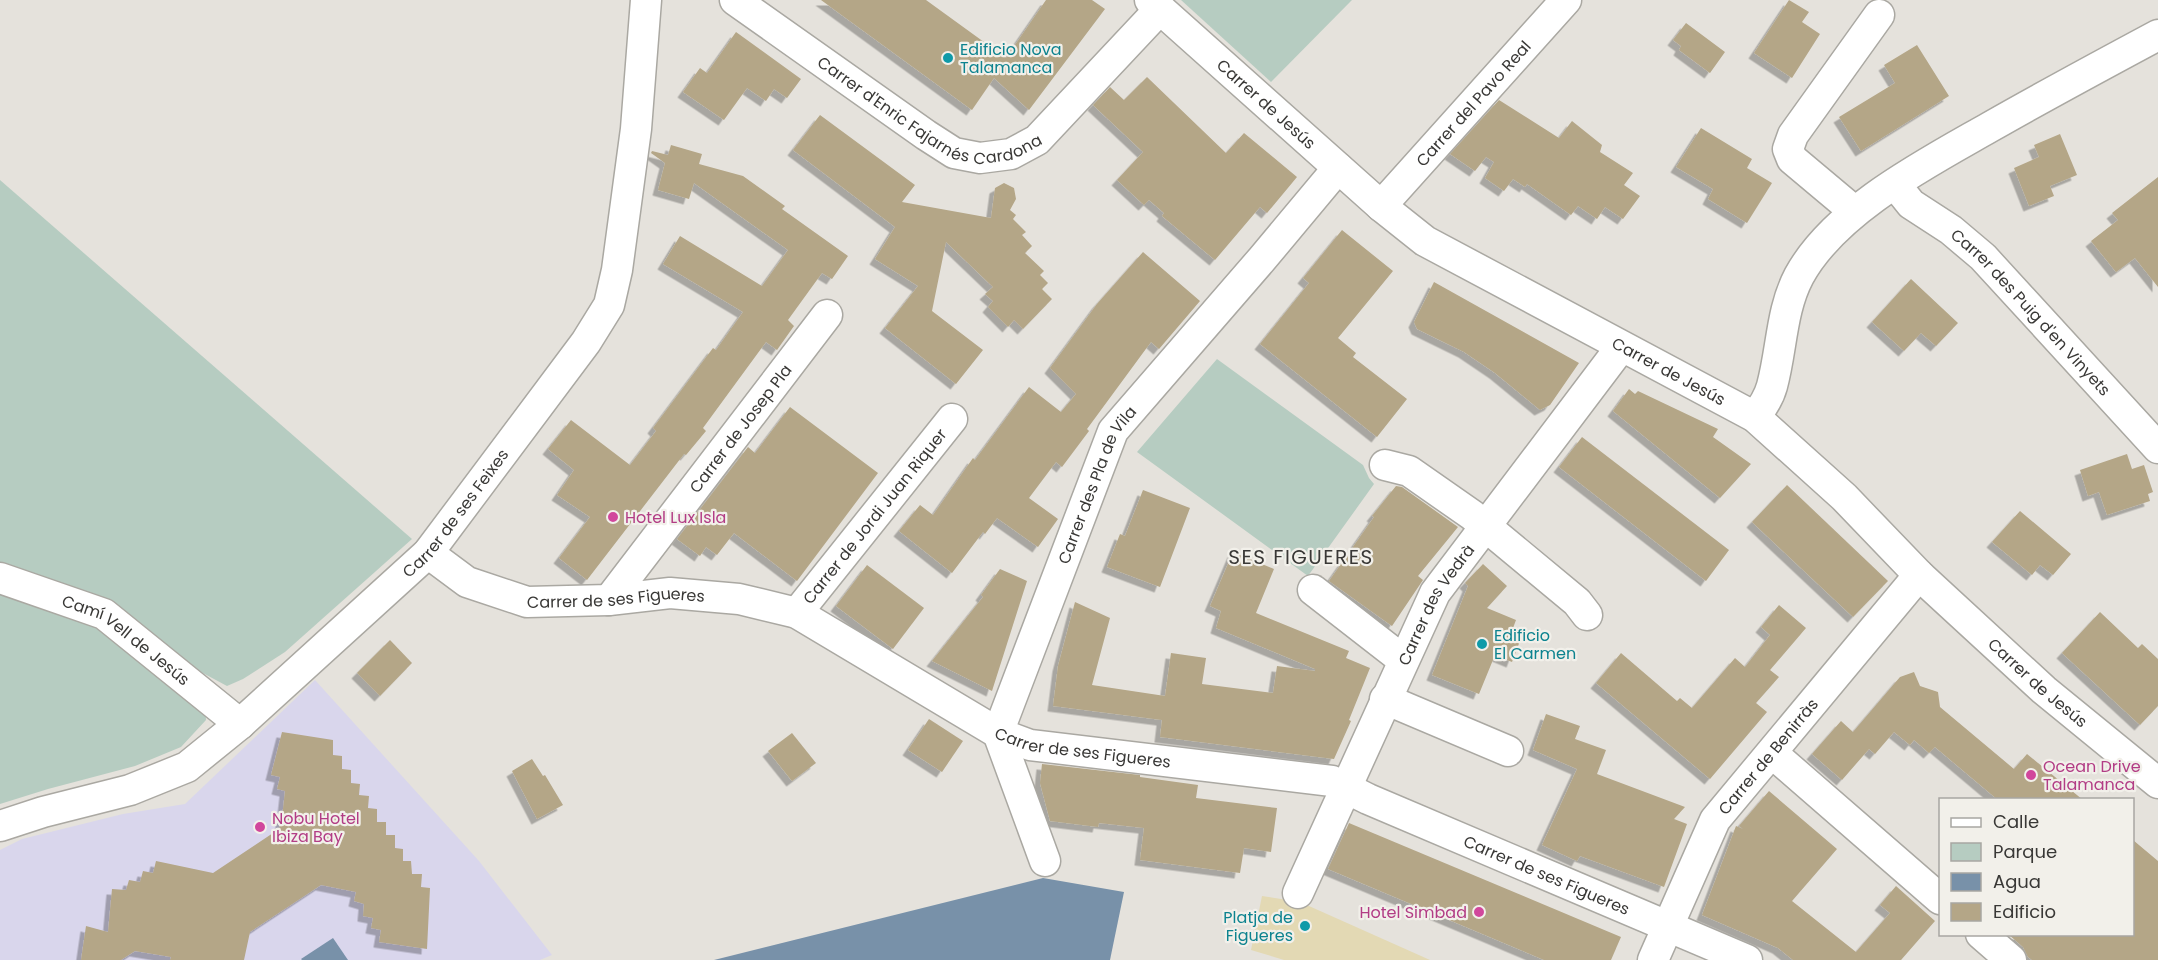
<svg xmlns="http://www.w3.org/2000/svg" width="2158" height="960" font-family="Poppins,sans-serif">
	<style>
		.commercial { fill: #d9d6ec }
		.green { fill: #b6ccc1 }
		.sand { fill: #e3d9b4 }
		.water { fill: #7891a9 }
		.building { fill: #b4a687; filter: url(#shadow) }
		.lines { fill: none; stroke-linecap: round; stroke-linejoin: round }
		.minor-casing { stroke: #aaa8a2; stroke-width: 33 }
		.minor { stroke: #fff; stroke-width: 30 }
		.culture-dot { fill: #0f9aa8; stroke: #f2f0ea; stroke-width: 2 }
		.hotel-dot { fill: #d1479c; stroke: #f2f0ea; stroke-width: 2 }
		.labels { text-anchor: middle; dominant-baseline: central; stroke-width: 4.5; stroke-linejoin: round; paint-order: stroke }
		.culture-label { font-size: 16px; fill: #0d838f; stroke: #f2f0ea; text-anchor: start }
		.street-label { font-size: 16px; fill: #393836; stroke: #f2f0ea }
		.hotel-label { font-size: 16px; fill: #b23c85; stroke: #f2f0ea; text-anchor: start }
		.quarter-label { font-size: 20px; letter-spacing: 1.5px; fill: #393836; stroke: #f2f0ea }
	</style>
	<defs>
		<filter id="shadow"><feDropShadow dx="-5.5" dy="5.5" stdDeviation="0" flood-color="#0004"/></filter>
	</defs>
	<rect width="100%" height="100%" fill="#e5e2dc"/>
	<path class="commercial" d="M315 680 479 861 552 955 540 960H0V850L22 839 123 814 185 804Z"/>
	<g class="green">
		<path d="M1181 0H1352L1271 82Z"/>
		<path d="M0 180 412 539 285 652 243 679 227 686 0 564Z"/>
		<path d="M1217 359 1363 465 1369 478 1374 484 1308 576 1137 452Z"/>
		<path d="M0 586 98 621 205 704 206 720 181 747 135 766 48 789 0 804Z"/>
	</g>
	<path class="sand" d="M1262 896 1300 902 1430 960H1284L1251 950Z"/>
	<g class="water">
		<path d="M1043 878 1124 892 1110 960H714Z"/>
		<path d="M333 938 348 960H302L301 959Z"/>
	</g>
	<g class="building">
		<path d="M821 0H926L1006 58 1046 0H1092L1105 9 1029 110 994 78 972 110Z"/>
		<path d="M1789 0 1809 12 1802 22 1820 34 1792 78 1754 53Z"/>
		<path d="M1686 23 1725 52 1710 73 1679 50 1681 46 1673 40Z"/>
		<path d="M736 32 801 79 787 98 774 89 766 101 747 88 724 120 683 92 700 68 707 73Z"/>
		<path d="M1917 45 1949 96 1861 151 1839 117 1895 83 1884 65Z"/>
		<path d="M1147 77 1226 153 1244 133 1297 177 1267 213 1260 207 1215 260 1162 216 1164 213 1149 200 1144 205 1117 180 1143 152 1093 105 1110 87 1124 100Z"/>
		<path d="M1499 100 1559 138 1572 121 1602 145 1600 152 1633 173 1624 185 1640 196 1623 219 1605 207 1597 219 1578 206 1571 215 1527 184 1525 187 1513 179 1504 191 1485 178 1494 162 1486 157 1475 171 1450 154Z"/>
		<path d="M820 115 915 185 902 202 991 218 995 188 1004 183 1014 188 1016 199 1010 210 1016 215 1013 219 1026 232 1022 235 1032 246 1025 253 1044 271 1040 275 1048 283 1042 289 1052 299 1023 329 1014 320 1008 327 988 307 993 301 985 294 993 287 946 242 932 311 983 350 956 384 885 328 918 286 875 259 895 227 793 150Z"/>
		<path d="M1701 128 1752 159 1747 168 1772 183 1747 223 1708 199 1713 189 1676 167Z"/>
		<path d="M2060 134 2077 175 2050 186 2054 196 2029 206 2014 168 2039 157 2034 145Z"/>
		<path d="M671 145 702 154 699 164 743 176 785 206 782 209 848 256 832 279 822 273 788 320 794 326 777 350 766 342 703 428 706 431 686 455 684 454 587 580 559 558 590 517 557 495 574 470 548 449 571 420 630 465 656 431 653 428 713 348 716 350 743 312 663 264 680 236 762 286 788 250 694 183 689 199 658 190 665 163 651 153 652 151 668 155Z"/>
		<path d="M2158 177V287L2135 258 2116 272 2091 241 2118 220 2112 213Z"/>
		<path d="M1342 230 1393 271 1338 338 1356 353 1353 357 1407 399 1377 437 1260 344 1309 283 1303 278Z"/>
		<path d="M1143 252 1200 301 1159 349 1151 342 1087 429 1089 431 1062 467 1056 462 1029 498 1058 519 1038 547 997 518 985 534 983 532 952 573 899 531 920 505 933 515 973 458 975 460 1029 387 1061 412 1076 394 1050 368 1097 304Z"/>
		<path d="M1911 279 1958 323 1936 346 1921 333 1904 351 1872 322Z"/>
		<path d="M1434 282 1579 363 1550 405 1540 410 1495 373 1464 352 1417 329 1414 322Z"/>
		<path d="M1629 389 1635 394 1638 391 1718 429 1713 437 1751 464 1720 498 1613 411Z"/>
		<path d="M790 407 878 473 797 581 734 533 717 555 706 547 700 556 677 539 748 447 755 453Z"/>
		<path d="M1582 437 1729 550 1706 581 1559 467Z"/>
		<path d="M2127 454 2132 469 2144 465 2153 492 2148 494 2150 501 2107 515 2099 492 2088 496 2080 470Z"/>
		<path d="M1787 485 1888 581 1853 617 1752 522Z"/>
		<path d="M1396 486 1402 487 1458 527 1418 576 1423 580 1392 626 1329 581 1374 517 1372 516Z"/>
		<path d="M1143 490 1190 508 1160 587 1107 567 1120 534 1125 536Z"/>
		<path d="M2020 511 2071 554 2053 575 2040 565 2032 575 1992 542Z"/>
		<path d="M1233 552 1274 569 1256 613 1349 651 1346 658 1370 668 1349 720 1351 721 1334 759 1160 737 1162 720 1053 706 1058 666 1075 602 1110 618 1092 685 1165 696 1171 653 1206 658 1202 684 1273 693 1277 666 1315 671V669L1216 628 1221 611 1210 606Z"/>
		<path d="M1483 564 1507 586 1487 608 1516 620 1513 628 1523 633 1512 662 1495 655 1479 694 1432 675 1468 586 1465 583Z"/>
		<path d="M867 565 924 608 893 649 836 606Z"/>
		<path d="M1000 569 1027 581 992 691 932 661 983 597 981 595Z"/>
		<path d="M1779 605 1806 628 1770 670 1779 677 1756 703 1767 712 1710 779 1596 683 1621 653 1677 701 1680 698 1692 708 1735 658 1745 667 1770 635 1761 627Z"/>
		<path d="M2100 612 2138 648 2142 644 2158 659V706L2140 725 2062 653Z"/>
		<path d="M390 640 412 663 380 696 357 673Z"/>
		<path d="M1914 672 1920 686 1938 692 1940 707 2014 769 2027 754 2083 800H1998L1935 747 1929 753 1914 740 1910 745 1894 732 1875 754 1869 749 1842 780 1812 754 1841 721 1853 732 1900 677Z"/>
		<path d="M1546 714 1580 726 1575 739 1606 750 1597 774 1685 807 1674 819 1687 824 1664 887 1580 856 1577 861 1542 845 1577 769 1533 750Z"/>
		<path d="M929 719 963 741 942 772 908 750Z"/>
		<path d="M282 732 333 740V755L342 756V769L351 770V783L360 784 359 795 369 796 368 808 377 809V822H386V835H395V848L403 849V861H411L412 874H422L421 887 430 888 427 949 379 942 381 930 371 928 373 918 363 916 364 904 354 901 356 892 321 885 250 932 244 960H170L171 957 135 951 121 960H81L86 926 108 932 112 889 126 890 129 880 140 882 143 871 153 873 156 861 213 873 279 829 282 818 285 791 277 789 280 777 271 775Z"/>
		<path d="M792 733 816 763 792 781 768 751Z"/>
		<path d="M532 759 543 776 545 775 563 805 537 819 512 771Z"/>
		<path d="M1042 764 1140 775V777L1198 785 1196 798 1277 808 1271 852 1244 848 1240 873 1140 860 1144 828 1099 823 1098 827 1050 821 1040 783Z"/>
		<path d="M1769 791 1837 849 1792 901 1856 952 1890 913 1880 905 1896 886 1935 921 1901 960H1793L1778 948 1702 915 1736 826 1743 829 1739 826Z"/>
		<path d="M1349 823 1621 937 1611 960H1544L1328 869Z"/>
		<path d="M2133 840 2158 861V960H2032L2028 957 2023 947 2008 934H2133Z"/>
	</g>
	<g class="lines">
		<g class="minor-casing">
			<g id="minor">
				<path id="s1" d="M735 0 926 135 954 153 980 158 1011 154 1037 140 1160 9"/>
				<path id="s2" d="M1150 0 1381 206 1425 241 1755 417 1844 497 1919 575 2044 690 2158 783"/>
				<path id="s3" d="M1895 184 1911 204 1951 230 1983 257 2158 448"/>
				<path id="s4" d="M1381 206 1566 0"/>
				<path d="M1854 211 1792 159 1788 149 1793 135 1879 15"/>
				<path d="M1755 417C1762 408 1769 397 1772 386 1782 349 1781 310 1799 276 1835 210 1927 163 1990 127 2046 95 2102 65 2158 35"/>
				<path d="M1385 465 1409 471 1472 515 1577 602 1587 615"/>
				<path id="s5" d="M428 553 467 582 527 602 609 600 670 593 739 599 797 613 998 733 1030 745 1332 781 1368 799 1747 960"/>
				<path id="s6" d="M0 578 104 614 240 724"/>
				<path d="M1313 590 1403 660"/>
				<path id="s7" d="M609 600 827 315"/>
				<path id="s8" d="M797 613 952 419"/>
				<path d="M1385 699 1508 751"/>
				<path d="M1772 753 1940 899"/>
				<path id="s9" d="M0 826 43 812 130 790 187 767 240 724 428 553 586 342 609 305 617 270 636 129 646 0"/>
				<path id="s10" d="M1045 861 998 733 1113 431 1262 259 1338 168"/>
				<path id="s11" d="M1298 893 1435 593 1621 347"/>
				<path d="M1981 934 2011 960"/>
				<path id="s12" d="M1653 960 1715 820 1919 575"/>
			</g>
		</g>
		<use href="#minor" class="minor"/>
	</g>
	<g class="culture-dot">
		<circle cx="948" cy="58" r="6"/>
		<circle cx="1482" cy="644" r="6"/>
		<circle cx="1305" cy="926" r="6"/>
	</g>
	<g class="hotel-dot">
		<circle cx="613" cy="517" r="6"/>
		<circle cx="2031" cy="775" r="6"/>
		<circle cx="260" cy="827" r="6"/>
		<circle cx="1479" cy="912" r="6"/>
	</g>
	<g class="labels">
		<g class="culture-label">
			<text x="960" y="49">Edificio Nova<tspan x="960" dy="18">Talamanca</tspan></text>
			<text x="1494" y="635">Edificio<tspan x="1494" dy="18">El Carmen</tspan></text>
			<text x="1293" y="917" text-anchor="end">Platja de<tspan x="1293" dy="18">Figueres</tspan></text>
		</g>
		<g class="street-label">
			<text stroke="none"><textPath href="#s1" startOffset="231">Carrer d'Enric Fajarnés Cardona</textPath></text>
			<text stroke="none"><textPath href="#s4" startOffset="138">Carrer del Pavo Real</textPath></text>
			<text stroke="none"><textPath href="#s2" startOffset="156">Carrer de Jesús</textPath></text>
			<text stroke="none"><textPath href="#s3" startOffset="188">Carrer des Puig d'en Vinyets</textPath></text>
			<text stroke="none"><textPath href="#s2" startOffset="642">Carrer de Jesús</textPath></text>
			<text stroke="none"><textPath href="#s7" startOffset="216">Carrer de Josep Pla</textPath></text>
			<text stroke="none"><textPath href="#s10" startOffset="404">Carrer des Pla de Vila</textPath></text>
			<text stroke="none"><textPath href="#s9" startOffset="567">Carrer de ses Feixes</textPath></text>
			<text stroke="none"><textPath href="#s8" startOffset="124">Carrer de Jordi Juan Riquer</textPath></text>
			<text stroke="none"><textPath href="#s5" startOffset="201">Carrer de ses Figueres</textPath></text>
			<text stroke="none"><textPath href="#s11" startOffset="320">Carrer des Vedrà</textPath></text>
			<text stroke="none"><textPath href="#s6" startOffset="142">Camí Vell de Jesús</textPath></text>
			<text stroke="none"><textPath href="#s2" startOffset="1128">Carrer de Jesús</textPath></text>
			<text stroke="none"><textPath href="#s5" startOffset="705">Carrer de ses Figueres</textPath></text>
			<text stroke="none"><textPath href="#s12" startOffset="236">Carrer de Benirràs</textPath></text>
			<text stroke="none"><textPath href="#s5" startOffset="1191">Carrer de ses Figueres</textPath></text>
		</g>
		<g class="hotel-label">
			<text x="625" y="517">Hotel Lux Isla</text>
			<text x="2043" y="766">Ocean Drive<tspan x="2043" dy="18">Talamanca</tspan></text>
			<text x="272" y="818">Nobu Hotel<tspan x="272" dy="18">Ibiza Bay</tspan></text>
			<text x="1467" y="912" text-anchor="end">Hotel Simbad</text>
		</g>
		<g class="quarter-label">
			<text x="1301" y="557">SES FIGUERES</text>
		</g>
	</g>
	<rect x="1939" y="798" width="195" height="138" fill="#f2f0ea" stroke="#a8a6a2" stroke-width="1.5"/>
	<rect x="1951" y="818" width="30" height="9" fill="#ffffff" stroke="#a8a6a2" stroke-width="1.5"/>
	<text x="1993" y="828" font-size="18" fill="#393836">Calle</text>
	<rect x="1951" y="843" width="30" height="18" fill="#b6ccc1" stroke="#a8a6a2" stroke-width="1.5"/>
	<text x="1993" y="858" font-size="18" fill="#393836">Parque</text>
	<rect x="1951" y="873" width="30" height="18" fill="#7891a9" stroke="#a8a6a2" stroke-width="1.5"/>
	<text x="1993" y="888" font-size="18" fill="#393836">Agua</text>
	<rect x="1951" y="903" width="30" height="18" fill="#b4a687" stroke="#a8a6a2" stroke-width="1.5"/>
	<text x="1993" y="918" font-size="18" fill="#393836">Edificio</text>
</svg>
